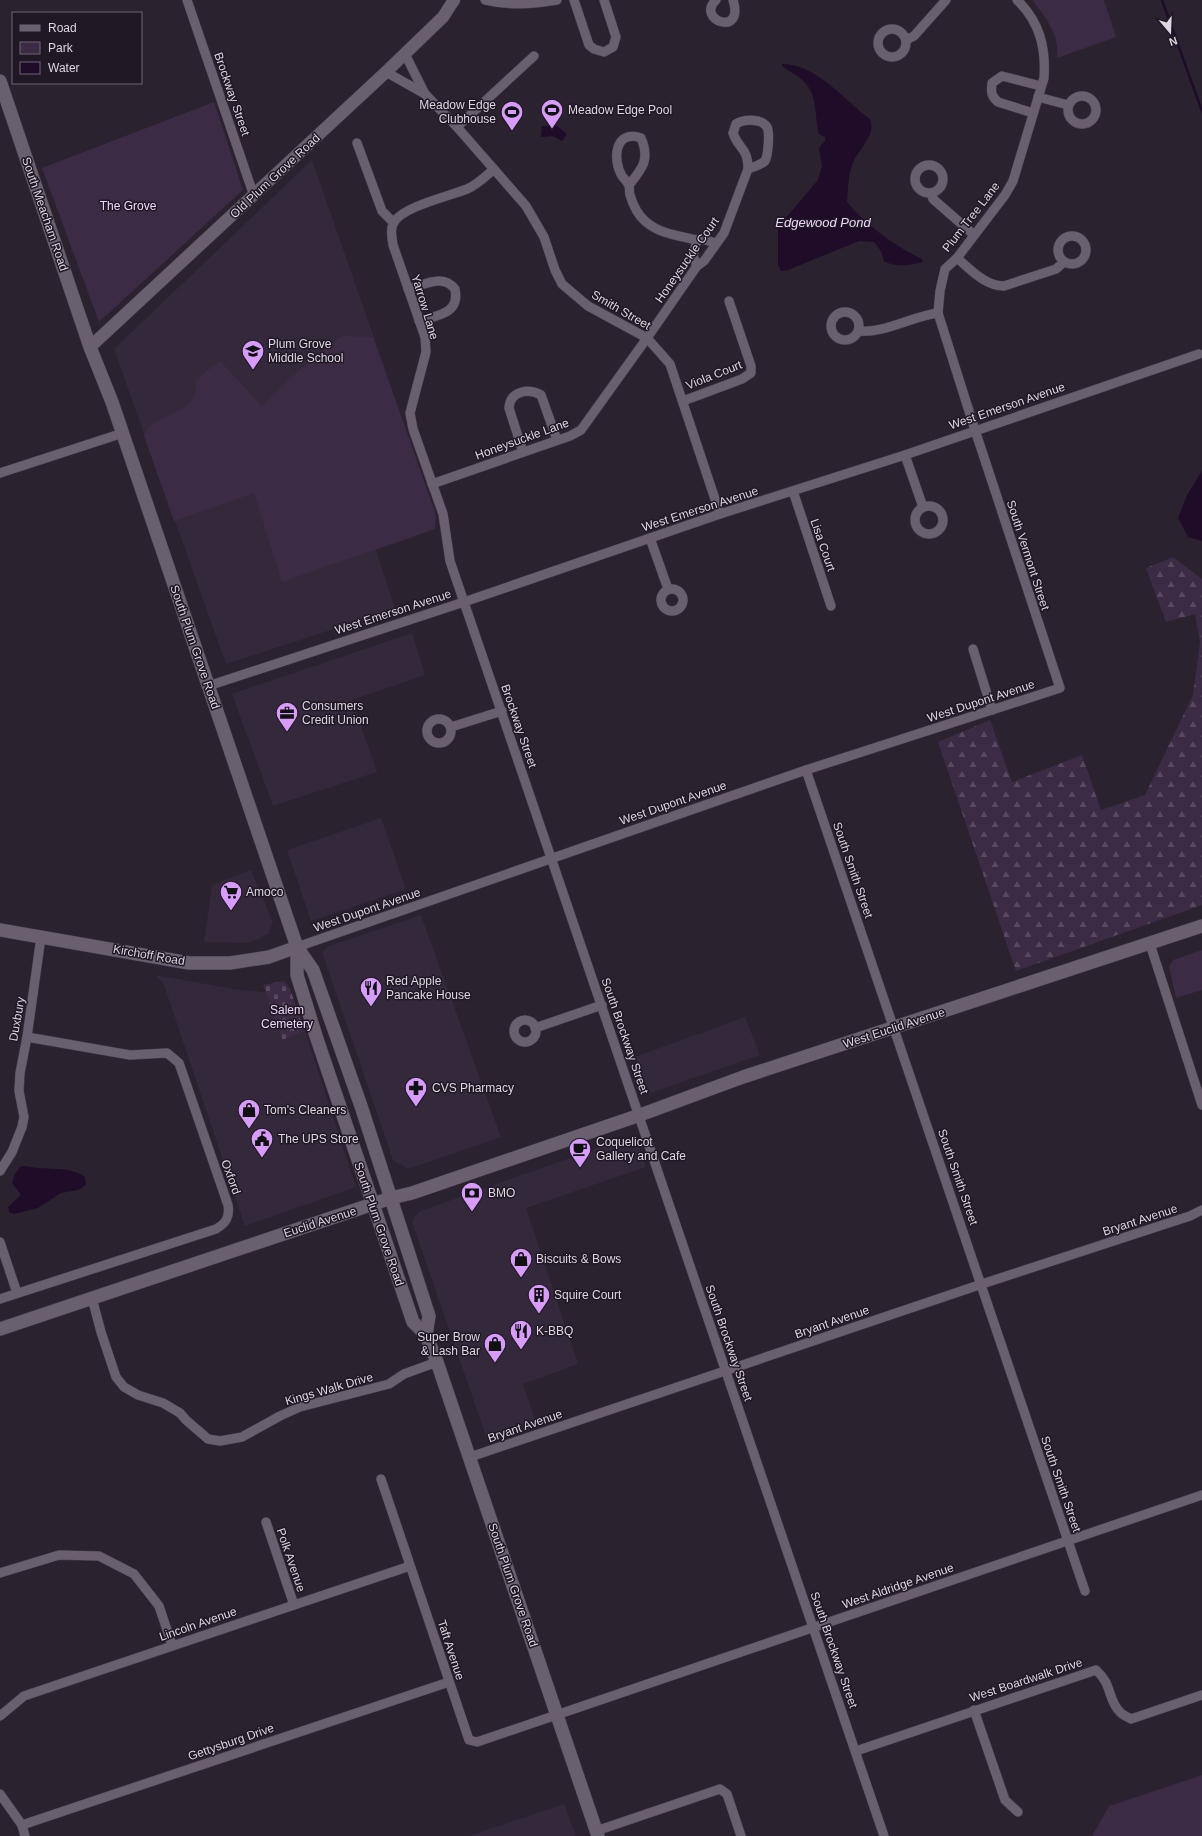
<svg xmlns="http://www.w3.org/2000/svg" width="1202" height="1836" font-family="Helvetica,sans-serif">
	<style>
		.built { fill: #34293b }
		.forest { fill: url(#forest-firs) }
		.cemetery { fill: url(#cemetery-stones) }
		.park { fill: #3b2b44 }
		.water { fill: #1e0c28 }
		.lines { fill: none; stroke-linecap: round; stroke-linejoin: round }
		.stream { stroke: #1e0c28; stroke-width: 2.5 }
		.minor-casing { stroke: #47404b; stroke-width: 10 }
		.tertiary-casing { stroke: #47404b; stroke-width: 13 }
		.secondary-casing { stroke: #47404b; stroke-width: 14 }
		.minor { stroke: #695f6f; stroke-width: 9 }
		.tertiary { stroke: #695f6f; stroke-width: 12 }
		.secondary { stroke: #695f6f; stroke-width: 13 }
		.labels { text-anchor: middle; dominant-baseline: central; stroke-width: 3; stroke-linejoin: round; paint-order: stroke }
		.street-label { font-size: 12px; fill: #ddd7e0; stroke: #201825 }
		.poi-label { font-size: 12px; fill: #ddd7e0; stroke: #201825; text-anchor: start }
		.park-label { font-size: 12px; fill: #edd7fa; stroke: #201825 }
		.water-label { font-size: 13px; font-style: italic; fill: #ebd5f8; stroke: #201825 }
	</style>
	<defs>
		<pattern id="forest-firs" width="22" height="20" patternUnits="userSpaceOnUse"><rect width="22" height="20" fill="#3b2b44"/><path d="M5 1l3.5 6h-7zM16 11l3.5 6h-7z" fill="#57495f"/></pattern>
		<pattern id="cemetery-stones" width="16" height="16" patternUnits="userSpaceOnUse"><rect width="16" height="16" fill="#3b2b44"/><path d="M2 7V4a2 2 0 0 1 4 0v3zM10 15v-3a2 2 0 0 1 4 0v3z" fill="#57495f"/></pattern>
	</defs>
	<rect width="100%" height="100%" fill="#2a222f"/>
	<g class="built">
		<path d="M312 160 436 515 435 529 376 550 395 609 226 664 114 349Z"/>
		<path d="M412 633 425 675 352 700 377 772 273 806 232 694Z"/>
		<path d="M381 818 406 889 311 921 287 850Z"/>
		<path d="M251 870 273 922 268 934 249 943 204 942 212 885Z"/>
		<path d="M421 915 501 1137 408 1169 393 1160 322 952 329 946Z"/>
		<path d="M155 975 239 990 265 992 282 1040 305 1031 356 1187 245 1226 164 985Z"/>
		<path d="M745 1017 760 1055 650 1093 635 1057Z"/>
		<path d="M635 1135 646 1167 526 1208 578 1364 523 1384 537 1426 492 1441 487 1439 412 1222 418 1212Z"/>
		<path d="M564 1804 576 1836H469Z"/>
	</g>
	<path class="forest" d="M1173 557 1202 579V905L1016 971 938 742 990 720 1012 782 1082 755 1101 810 1145 795 1193 695 1200 642 1195 614 1166 622 1146 568Z"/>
	<path class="cemetery" d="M284 981 290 989 305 1031 282 1040 263 985Z"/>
	<g class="park">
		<path d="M1032 0H1104L1116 37 1057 58C1060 36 1046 17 1032 0Z"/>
		<path d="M214 102 243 190 99 322 42 168Z"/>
		<path d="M342 336 373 337 436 515 435 529 282 582 254 493 174 521 144 436 149 426 188 405 196 395V379L220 361 262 406 294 375Z"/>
		<path d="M1202 950V990L1176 998 1169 967 1173 960Z"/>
		<path d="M1202 1775V1836H1092L1109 1806Z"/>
	</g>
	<g class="water">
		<path d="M782 64C818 64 843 100 870 119 877 136 857 150 852 165 848 177 848 190 847 202 865 224 896 247 922 259L923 262C911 265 895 268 884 261L881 251 874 242 859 241 788 270 781 271 778 265V227L818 180 822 166 819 148 825 141V137L819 134C815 119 817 97 807 85 801 77 790 72 782 66Z"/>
		<path d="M542 126H557L567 134 562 141 553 136 541 137Z"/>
		<path d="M1202 471V541L1188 537 1178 518 1187 495Z"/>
		<path d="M25 1166C45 1171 69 1165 85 1177L86 1185 78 1190 61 1193 38 1208 14 1214 9 1212 8 1207 21 1195 12 1183 15 1174 20 1167Z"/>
	</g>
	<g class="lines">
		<path class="stream" d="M1162 0 1202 111"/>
		<g class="minor-casing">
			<g id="minor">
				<path d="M187 0 254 196"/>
				<path d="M485 0C510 6 532 4 557 0"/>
				<path d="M574 0 589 45 594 49 604 52 613 47 616 37 604 0"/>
				<path d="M716 0C695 20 745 38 733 0"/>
				<circle cx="892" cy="43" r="14"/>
				<path d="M906 40 914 36 946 0"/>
				<path d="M405 54 425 94"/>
				<path d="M386 72 425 94 457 127 526 206 544 237 555 270 562 284 588 306 647 338 670 364 720 514"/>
				<circle cx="1082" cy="110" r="14"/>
				<path d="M1038 97 1068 105"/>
				<path d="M1033 113 998 102C991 96 991 92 992 83L1002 76 1041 86"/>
				<path d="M457 127 534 56"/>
				<path d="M357 143 382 211 393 222"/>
				<circle cx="929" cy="179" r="14"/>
				<path d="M494 169C486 176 477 185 467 189 450 196 400 207 393 224 390 230 392 238 393 245L425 337 426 352 410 413 413 429 443 514 450 561 884 1836"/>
				<path d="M629 185C643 168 650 159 641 138 615 129 612 159 622 176 624 179 628 182 629 186 630 189 629 192 630 195 633 205 638 215 645 221 659 234 680 236 697 240L693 256 697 266"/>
				<path d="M931 193 933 199 973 234"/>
				<circle cx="1072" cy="250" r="14"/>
				<path d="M697 240 703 239 715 243"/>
				<path d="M957 258C970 269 985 286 1004 286L1056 269 1064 262"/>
				<path d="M408 289C424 285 443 273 455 289 460 314 438 315 419 321"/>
				<circle cx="845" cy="326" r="14"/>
				<path d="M859 331C882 334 913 316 938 313"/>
				<path d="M683 401 742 379 751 373V366L729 301"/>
				<path d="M523 452 509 408C510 391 528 388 541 395L557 440"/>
				<path d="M905 455 923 507"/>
				<path d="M0 473 123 433"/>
				<path d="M432 484 570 436 581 430 647 338 697 266 704 261 724 233 748 169C748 147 738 149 733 133L736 124C743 119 761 118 767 127 770 133 768 156 765 161 761 165 753 167 748 169"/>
				<path d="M793 491 831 606"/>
				<circle cx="929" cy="520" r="14"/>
				<path d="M650 538 668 589"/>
				<circle cx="672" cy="600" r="11"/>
				<path d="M973 649 992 710"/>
				<path d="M208 686 464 602 720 514 905 455 1199 354"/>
				<circle cx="439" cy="731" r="12"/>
				<path d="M451 727 502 711"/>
				<path d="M806 770 1085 1591"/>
				<path d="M1150 944 1202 1105"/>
				<path d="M297 947 806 770 1060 688 975 430 938 313 940 291 945 269 957 258 1005 195 1013 181 1044 78C1046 48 1040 22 1017 0"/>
				<circle cx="525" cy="1031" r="11"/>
				<path d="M535 1028 602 1005"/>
				<path d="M0 1171 12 1152 22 1127 24 1117 19 1091 20 1073 27 1037 41 937"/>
				<path d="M0 1242 17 1293"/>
				<path d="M92 1298 101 1332 116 1377 124 1387 138 1395 163 1403 180 1413 186 1420 208 1439 220 1441 242 1437 280 1416 300 1407 389 1384 404 1374 437 1362"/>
				<path d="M0 1299 216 1229C226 1223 230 1217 228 1205L179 1063 167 1053 130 1055 27 1037"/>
				<path d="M470 1457 982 1284 1190 1216 1202 1210"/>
				<path d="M381 1479 469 1740 477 1742 1202 1495"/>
				<path d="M266 1522 294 1605"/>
				<path d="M0 1573 59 1555 99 1556 134 1574 159 1606 172 1645"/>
				<path d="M974 1710 1005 1800 1018 1812"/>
				<path d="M0 1716 24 1696 410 1566"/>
				<path d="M856 1751 1096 1670C1113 1685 1107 1699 1120 1712 1122 1715 1128 1717 1131 1719L1202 1695"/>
				<path d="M0 1794 22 1825 25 1836"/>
				<path d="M22 1825 449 1682"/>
				<path d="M596 1831 720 1789 727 1794 741 1836"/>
			</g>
		</g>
		<g class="tertiary-casing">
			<path id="tertiary" d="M90 347 386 72 443 17 454 0"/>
		</g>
		<g class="secondary-casing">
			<g id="secondary">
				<path d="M0 81 90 347 112 402 297 947 313 970 361 1106 429 1316 426 1335"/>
				<path d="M0 930 189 963H230L269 957 297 947"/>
				<path d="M297 947V975L316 1036 413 1322 426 1335 437 1362 598 1836"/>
				<path d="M0 1329 391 1198 412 1193 640 1115 743 1077 1202 926"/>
			</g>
		</g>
		<use href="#minor" class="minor"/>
		<use href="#tertiary" class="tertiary"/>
		<use href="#secondary" class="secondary"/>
	</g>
	<defs>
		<g id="stadium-pin" transform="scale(1.15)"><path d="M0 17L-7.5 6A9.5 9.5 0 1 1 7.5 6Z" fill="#d79bf9" stroke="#201825"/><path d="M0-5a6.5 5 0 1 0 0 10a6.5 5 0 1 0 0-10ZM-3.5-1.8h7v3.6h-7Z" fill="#111"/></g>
		<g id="school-pin" transform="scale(1.15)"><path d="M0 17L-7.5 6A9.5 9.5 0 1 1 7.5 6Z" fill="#d79bf9" stroke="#201825"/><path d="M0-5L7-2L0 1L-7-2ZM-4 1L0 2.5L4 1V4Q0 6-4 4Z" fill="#111"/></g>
		<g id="office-pin" transform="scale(1.15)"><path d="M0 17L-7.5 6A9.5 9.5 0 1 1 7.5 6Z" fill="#d79bf9" stroke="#201825"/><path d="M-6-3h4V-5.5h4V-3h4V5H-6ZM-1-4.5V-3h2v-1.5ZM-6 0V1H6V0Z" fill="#111"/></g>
		<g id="supermarket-pin" transform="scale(1.15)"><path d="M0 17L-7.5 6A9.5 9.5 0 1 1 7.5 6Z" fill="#d79bf9" stroke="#201825"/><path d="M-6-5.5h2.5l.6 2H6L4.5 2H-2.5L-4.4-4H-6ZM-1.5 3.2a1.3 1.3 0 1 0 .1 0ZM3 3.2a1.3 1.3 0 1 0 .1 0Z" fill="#111"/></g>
		<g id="restaurant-pin" transform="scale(1.15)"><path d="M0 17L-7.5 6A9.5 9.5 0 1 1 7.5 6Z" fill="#d79bf9" stroke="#201825"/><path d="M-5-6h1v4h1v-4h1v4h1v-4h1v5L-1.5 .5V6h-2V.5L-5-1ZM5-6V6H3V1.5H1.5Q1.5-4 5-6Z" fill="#111"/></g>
		<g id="pharmacy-pin" transform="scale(1.15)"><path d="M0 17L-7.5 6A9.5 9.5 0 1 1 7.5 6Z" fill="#d79bf9" stroke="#201825"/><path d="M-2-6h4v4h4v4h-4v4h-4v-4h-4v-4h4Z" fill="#111"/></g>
		<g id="shop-pin" transform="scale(1.15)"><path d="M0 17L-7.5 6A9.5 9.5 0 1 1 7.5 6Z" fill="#d79bf9" stroke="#201825"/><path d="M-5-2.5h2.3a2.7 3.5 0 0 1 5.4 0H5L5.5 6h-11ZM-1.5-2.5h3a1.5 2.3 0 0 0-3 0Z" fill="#111"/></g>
		<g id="civic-pin" transform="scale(1.15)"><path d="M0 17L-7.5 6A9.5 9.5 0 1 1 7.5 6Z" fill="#d79bf9" stroke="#201825"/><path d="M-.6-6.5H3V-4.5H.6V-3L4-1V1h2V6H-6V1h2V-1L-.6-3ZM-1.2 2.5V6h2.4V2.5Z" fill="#111"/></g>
		<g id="cafe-pin" transform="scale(1.15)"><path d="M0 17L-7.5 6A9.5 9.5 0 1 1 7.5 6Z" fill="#d79bf9" stroke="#201825"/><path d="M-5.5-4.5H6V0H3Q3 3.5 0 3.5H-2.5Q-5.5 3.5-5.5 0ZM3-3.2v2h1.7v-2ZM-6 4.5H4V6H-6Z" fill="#111"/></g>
		<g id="bank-pin" transform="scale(1.15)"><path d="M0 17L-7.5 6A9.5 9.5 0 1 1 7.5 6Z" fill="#d79bf9" stroke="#201825"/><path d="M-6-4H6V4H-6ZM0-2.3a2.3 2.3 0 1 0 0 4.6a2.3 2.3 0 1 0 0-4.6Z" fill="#111"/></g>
		<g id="building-pin" transform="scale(1.15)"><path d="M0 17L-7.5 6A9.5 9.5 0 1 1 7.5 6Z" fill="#d79bf9" stroke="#201825"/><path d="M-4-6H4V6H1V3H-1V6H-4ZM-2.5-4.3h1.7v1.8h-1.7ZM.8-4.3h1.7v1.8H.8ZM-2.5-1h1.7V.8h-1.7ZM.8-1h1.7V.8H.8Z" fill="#111"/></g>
	</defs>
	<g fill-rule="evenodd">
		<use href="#stadium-pin" x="552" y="110"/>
		<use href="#stadium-pin" x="512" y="112"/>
		<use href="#school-pin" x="253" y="351"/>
		<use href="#office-pin" x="287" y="713"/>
		<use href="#supermarket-pin" x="231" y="892"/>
		<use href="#restaurant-pin" x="371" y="988"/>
		<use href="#pharmacy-pin" x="416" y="1088"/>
		<use href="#shop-pin" x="249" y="1110"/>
		<use href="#civic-pin" x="262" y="1139"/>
		<use href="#cafe-pin" x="580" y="1149"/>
		<use href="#bank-pin" x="472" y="1193"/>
		<use href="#shop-pin" x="521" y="1259"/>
		<use href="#building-pin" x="539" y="1295"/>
		<use href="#restaurant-pin" x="521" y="1331"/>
		<use href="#shop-pin" x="495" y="1344"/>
	</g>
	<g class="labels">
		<g class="street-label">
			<text transform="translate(232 94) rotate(71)">Brockway Street</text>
			<text transform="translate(275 176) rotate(-43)">Old Plum Grove Road</text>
			<text transform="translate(45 214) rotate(71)">South Meacham Road</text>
			<text transform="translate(971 217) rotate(-52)">Plum Tree Lane</text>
			<text transform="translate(687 260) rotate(-55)">Honeysuckle Court</text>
			<text transform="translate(425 307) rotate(73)">Yarrow Lane</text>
			<text transform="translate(621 310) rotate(30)">Smith Street</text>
			<text transform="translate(714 375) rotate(-22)">Viola Court</text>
			<text transform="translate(1007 406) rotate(-19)">West Emerson Avenue</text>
			<text transform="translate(522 439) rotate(-20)">Honeysuckle Lane</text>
			<text transform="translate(700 509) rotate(-18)">West Emerson Avenue</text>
			<text transform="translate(823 545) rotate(71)">Lisa Court</text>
			<text transform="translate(1028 555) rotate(72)">South Vermont Street</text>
			<text transform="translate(393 612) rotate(-18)">West Emerson Avenue</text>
			<text transform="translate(195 647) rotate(71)">South Plum Grove Road</text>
			<text transform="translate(981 701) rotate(-18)">West Dupont Avenue</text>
			<text transform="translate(519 726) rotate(71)">Brockway Street</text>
			<text transform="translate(673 803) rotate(-19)">West Dupont Avenue</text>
			<text transform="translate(853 870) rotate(71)">South Smith Street</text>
			<text transform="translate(367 910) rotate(-19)">West Dupont Avenue</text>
			<text transform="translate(149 955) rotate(10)">Kirchoff Road</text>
			<text transform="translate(17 1019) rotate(-80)">Duxbury</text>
			<text transform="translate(894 1028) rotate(-18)">West Euclid Avenue</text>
			<text transform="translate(625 1036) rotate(71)">South Brockway Street</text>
			<text transform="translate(231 1177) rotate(70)">Oxford</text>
			<text transform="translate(958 1177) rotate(71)">South Smith Street</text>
			<text transform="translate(1140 1220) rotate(-18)">Bryant Avenue</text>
			<text transform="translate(320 1222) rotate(-18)">Euclid Avenue</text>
			<text transform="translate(379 1224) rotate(71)">South Plum Grove Road</text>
			<text transform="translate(832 1322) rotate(-19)">Bryant Avenue</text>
			<text transform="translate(729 1343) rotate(71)">South Brockway Street</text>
			<text transform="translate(329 1389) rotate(-16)">Kings Walk Drive</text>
			<text transform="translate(525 1426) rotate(-19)">Bryant Avenue</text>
			<text transform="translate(1061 1484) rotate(71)">South Smith Street</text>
			<text transform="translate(291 1560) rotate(71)">Polk Avenue</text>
			<text transform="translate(513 1585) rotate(71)">South Plum Grove Road</text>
			<text transform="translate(898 1586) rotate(-19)">West Aldridge Avenue</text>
			<text transform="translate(198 1624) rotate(-19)">Lincoln Avenue</text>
			<text transform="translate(451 1650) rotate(72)">Taft Avenue</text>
			<text transform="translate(834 1650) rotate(71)">South Brockway Street</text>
			<text transform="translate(1026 1680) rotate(-18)">West Boardwalk Drive</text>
			<text transform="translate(231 1742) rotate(-19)">Gettysburg Drive</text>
		</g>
		<g class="poi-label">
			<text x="496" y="105" text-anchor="end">Meadow Edge<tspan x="496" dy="14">Clubhouse</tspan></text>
			<text x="568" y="110">Meadow Edge Pool</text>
			<text x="268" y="344">Plum Grove<tspan x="268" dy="14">Middle School</tspan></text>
			<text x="302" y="706">Consumers<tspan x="302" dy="14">Credit Union</tspan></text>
			<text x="246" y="892">Amoco</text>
			<text x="386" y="981">Red Apple<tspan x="386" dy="14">Pancake House</tspan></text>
			<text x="432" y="1088">CVS Pharmacy</text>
			<text x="264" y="1110">Tom's Cleaners</text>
			<text x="278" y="1139">The UPS Store</text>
			<text x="596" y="1142">Coquelicot<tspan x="596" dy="14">Gallery and Cafe</tspan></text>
			<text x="488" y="1193">BMO</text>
			<text x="536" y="1259">Biscuits &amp; Bows</text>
			<text x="554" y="1295">Squire Court</text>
			<text x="536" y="1331">K-BBQ</text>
			<text x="480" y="1337" text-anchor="end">Super Brow<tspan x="480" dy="14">&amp; Lash Bar</tspan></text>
		</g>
		<g class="park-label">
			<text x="128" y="206">The Grove</text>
			<text x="287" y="1010">Salem<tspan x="287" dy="14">Cemetery</tspan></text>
		</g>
		<g class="water-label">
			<text x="823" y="222">Edgewood Pond</text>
		</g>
	</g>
	<rect x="12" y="12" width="130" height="72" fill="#201825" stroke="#6c6470"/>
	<rect x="20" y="25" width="20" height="6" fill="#695f6f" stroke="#6c6470"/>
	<text x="48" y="32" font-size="12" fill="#ddd7e0">Road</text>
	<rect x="20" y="42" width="20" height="12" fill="#3b2b44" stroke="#6c6470"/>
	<text x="48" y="52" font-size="12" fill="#ddd7e0">Park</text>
	<rect x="20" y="62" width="20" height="12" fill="#1e0c28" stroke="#6c6470"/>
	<text x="48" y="72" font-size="12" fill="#ddd7e0">Water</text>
	<g transform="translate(1170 32) rotate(161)" stroke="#201825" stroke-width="3" paint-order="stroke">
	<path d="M0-3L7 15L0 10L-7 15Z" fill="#ddd7e0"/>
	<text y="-6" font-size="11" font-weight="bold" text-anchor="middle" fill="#ddd7e0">N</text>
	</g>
</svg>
